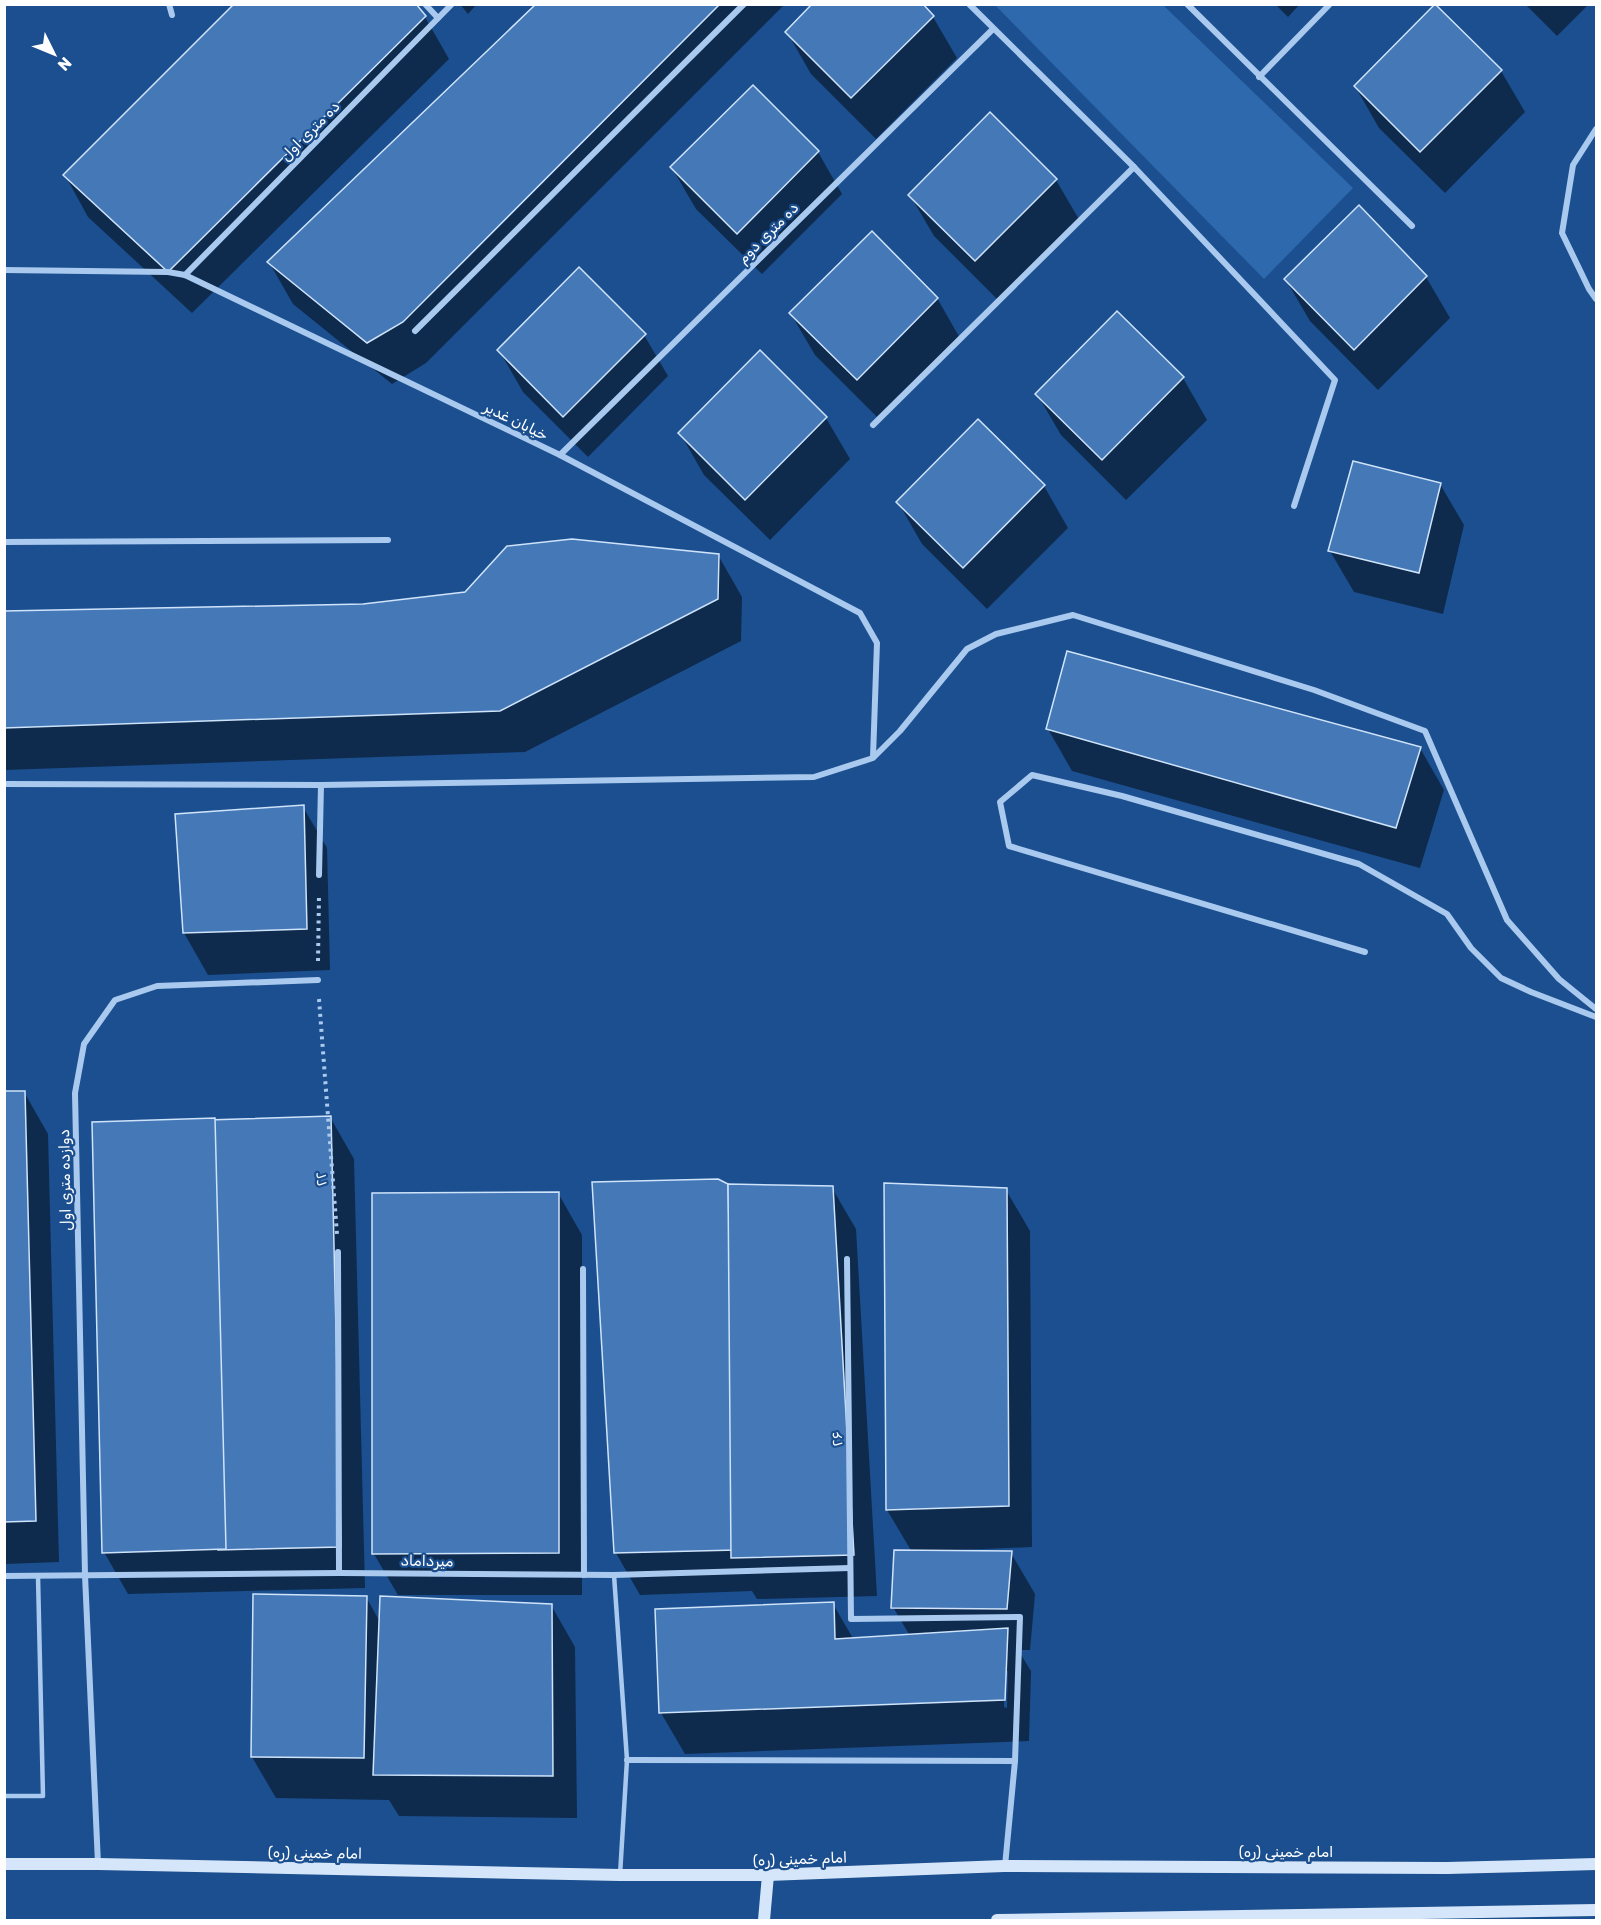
<svg xmlns="http://www.w3.org/2000/svg" width="1601" height="1925" font-family="Rubik,'Noto Sans Arabic',sans-serif">
	<style>
		.green { fill: #2e69ad }
		.shadow { fill: #0007; fill-rule: evenodd }
		.building { fill: #4478b7; stroke: #cfe3fa; stroke-width: 1.5 }
		.lines { fill: none; stroke-linecap: round; stroke-linejoin: round }
		.path { stroke: #a9c9ee; stroke-width: 4; stroke-dasharray: 3 4.5; stroke-linecap: butt }
		.service { stroke: #a9c9ee; stroke-width: 4.5 }
		.minor { stroke: #a9c9ee; stroke-width: 6 }
		.secondary { stroke: #d6e6fa; stroke-width: 12 }
		.labels { text-anchor: middle; dominant-baseline: central; stroke-width: 4.5; stroke-linejoin: round; paint-order: stroke }
		.street-label { font-size: 15px; fill: #fff; stroke: #1b4f8f }
	</style>
	<rect width="100%" height="100%" fill="#1b4f8f"/>
	<path class="green" d="M995 5H1163L1353 188 1264 279Z"/>
	<g class="shadow">
		<path d="M414 4 425 17 449 59 192 313 88 217 65 175Z"/>
		<path d="M460 4H477L468 14Z"/>
		<path d="M538 4H785L426 363 392 384 293 304 269 262Z"/>
		<path d="M1275 4H1300L1288 17Z"/>
		<path d="M1525 4H1589L1557 36Z"/>
		<path d="M1436 6 1501 71 1525 112 1445 193 1379 128 1355 86Z"/>
		<path d="M933 17 957 58 876 139 811 74 787 32Z"/>
		<path d="M753 87 818 152 842 194 762 274 696 209 672 168Z"/>
		<path d="M1056 180 1080 221 999 301 934 236 910 195Z"/>
		<path d="M1426 277 1450 318 1378 390 1310 321 1286 280Z"/>
		<path d="M937 298 961 340 881 421 815 355 791 314Z"/>
		<path d="M644 335 668 376 588 457 523 392 499 350Z"/>
		<path d="M1183 378 1207 420 1126 500 1061 435 1037 394Z"/>
		<path d="M826 418 850 459 770 540 704 475 680 433Z"/>
		<path d="M1440 484 1464 525 1443 614 1354 592 1330 551Z"/>
		<path d="M1044 486 1068 528 987 609 922 544 898 502Z"/>
		<path d="M718 555 742 597 741 641 525 752 4 770V613L363 606 466 594Z"/>
		<path d="M1048 729 1420 748 1444 790 1420 868 1072 771Z"/>
		<path d="M303 807 327 848 330 970 208 975 184 933Z"/>
		<path d="M24 1092 48 1134 59 1562 4 1564V1093Z"/>
		<path d="M330 1117 354 1159 365 1588 128 1594 104 1552Z"/>
		<path d="M593 1183 832 1188 856 1229 877 1596 757 1599 752 1591 640 1595 616 1553Z"/>
		<path d="M1006 1190 1030 1231 1032 1547 960 1550V1552L1011 1553 1035 1594 1030 1650H1018L1031 1671 1029 1741 685 1754 661 1713 833 1604 854 1640 910 1636 893 1607 912 1552 887 1510ZM1005 1671H1008L1007 1708 1004 1707Z"/>
		<path d="M558 1193 582 1235V1595H398L374 1554Z"/>
		<path d="M366 1597 380 1622 551 1605 575 1647 577 1818 399 1816 389 1800 276 1798 252 1757Z"/>
	</g>
	<g class="building">
		<path d="M234 4H416L426 16 168 272 63 175Z"/>
		<path d="M536 4H720L403 322 367 343 267 262Z"/>
		<path d="M812 4H923L934 16 851 98 785 32Z"/>
		<path d="M1435 4 1502 70 1420 152 1354 86Z"/>
		<path d="M753 85 819 151 737 234 670 167Z"/>
		<path d="M990 112 1057 179 975 261 908 195Z"/>
		<path d="M1359 205 1427 276 1354 350 1284 279Z"/>
		<path d="M872 231 938 298 857 380 789 313Z"/>
		<path d="M579 267 646 334 563 417 497 350Z"/>
		<path d="M1117 311 1184 377 1102 460 1035 394Z"/>
		<path d="M760 350 827 417 745 500 678 433Z"/>
		<path d="M978 419 1045 485 963 568 896 502Z"/>
		<path d="M1353 461 1441 483 1419 573 1328 551Z"/>
		<path d="M572 539 719 554 718 599 500 711 4 728V611L363 604 465 592 507 546Z"/>
		<path d="M1067 651 1421 747 1396 828 1046 729Z"/>
		<path d="M304 805 307 929 183 933 175 814Z"/>
		<path d="M4 1091H25L36 1521 4 1522Z"/>
		<path d="M331 1116 341 1547 218 1550 207 1120Z"/>
		<path d="M215 1118 226 1549 102 1553 92 1122Z"/>
		<path d="M718 1179 728 1184 737 1550 614 1553 592 1182Z"/>
		<path d="M884 1183 1007 1188 1009 1506 886 1510Z"/>
		<path d="M728 1184 833 1186 854 1555 731 1558Z"/>
		<path d="M559 1192V1553L372 1554V1193Z"/>
		<path d="M894 1550 1012 1551 1007 1609 891 1608Z"/>
		<path d="M253 1594 367 1596 364 1758 251 1757Z"/>
		<path d="M380 1596 552 1604 553 1776 373 1775Z"/>
		<path d="M834 1602 835 1639 1008 1628 1005 1700 659 1713 655 1609Z"/>
	</g>
	<g class="lines">
		<g class="path">
			<path d="M318 961 319 894"/>
			<path d="M319 999 337 1234"/>
		</g>
		<g class="service">
			<path d="M614 1575 627 1760 620 1875"/>
			<path d="M4 1796H43L38 1576"/>
		</g>
		<g class="minor">
			<path d="M169 4 172 15"/>
			<path d="M425 4 438 18"/>
			<path d="M969 4 1134 167 1335 380 1294 506"/>
			<path d="M1187 4 1412 226"/>
			<path d="M1259 77 1330 4"/>
			<path d="M1596 129 1573 165 1562 233 1589 289 1596 299"/>
			<path d="M4 270 168 272 185 275 560 455 860 613 877 643 873 757"/>
			<path d="M185 275 452 4"/>
			<path d="M415 331 744 4"/>
			<path d="M873 425 1134 167"/>
			<path d="M560 455 993 29"/>
			<path d="M4 542 388 540"/>
			<path d="M4 784 321 785 814 777 873 758 900 731 967 649 996 634 1073 615 1314 690 1425 731 1507 920 1559 979 1596 1009"/>
			<path d="M319 875 321 785"/>
			<path d="M1365 952 1009 846 1000 802 1032 775 1122 796 1359 864 1447 914 1471 948 1501 978 1531 992 1596 1017"/>
			<path d="M338 1252 339 1573"/>
			<path d="M847 1259 851 1619 1020 1617 1015 1761 1005 1866"/>
			<path d="M583 1269 584 1575"/>
			<path d="M4 1576 339 1573 614 1575 850 1568"/>
			<path d="M627 1760 1015 1761"/>
			<path d="M98 1864 85 1575 75 1093 84 1044 115 1000 157 986 318 980"/>
		</g>
		<g class="secondary">
			<path d="M4 1864H98L620 1875H768L1004 1866 1447 1868 1596 1864"/>
			<path d="M764 1920 768 1875"/>
			<path d="M997 1920 1596 1910"/>
		</g>
	</g>
	<g class="labels">
		<g class="street-label">
			<text transform="translate(310 131) rotate(-45)">ده متری اول</text>
			<text transform="translate(768 233) rotate(-45)">ده متری دوم</text>
			<text transform="translate(516 421) rotate(26)">خیابان غدیر</text>
			<text transform="translate(321 1179) rotate(-94)">۲۲</text>
			<text transform="translate(65 1180) rotate(-91)">دوازده متری اول</text>
			<text transform="translate(837 1439) rotate(-91)">۲۶</text>
			<text transform="translate(427 1561) rotate(1)">میرداماد</text>
			<text x="1286" y="1852">امام خمینی (ره)</text>
			<text transform="translate(315 1853) rotate(1)">امام خمینی (ره)</text>
			<text transform="translate(800 1859) rotate(-2)">امام خمینی (ره)</text>
		</g>
	</g>
	<rect width="1601" height="1925" fill="none" stroke="#ffffff" stroke-width="12"/>
	<g transform="translate(54 54) rotate(133)" stroke="#1b4f8f" stroke-width="4.5" paint-order="stroke">
	<path d="M0-4.5L10 22L0 15L-10 22Z" fill="#ffffff"/>
	<text y="-9" font-size="16" font-weight="bold" text-anchor="middle" fill="#ffffff">N</text>
	</g>
</svg>
